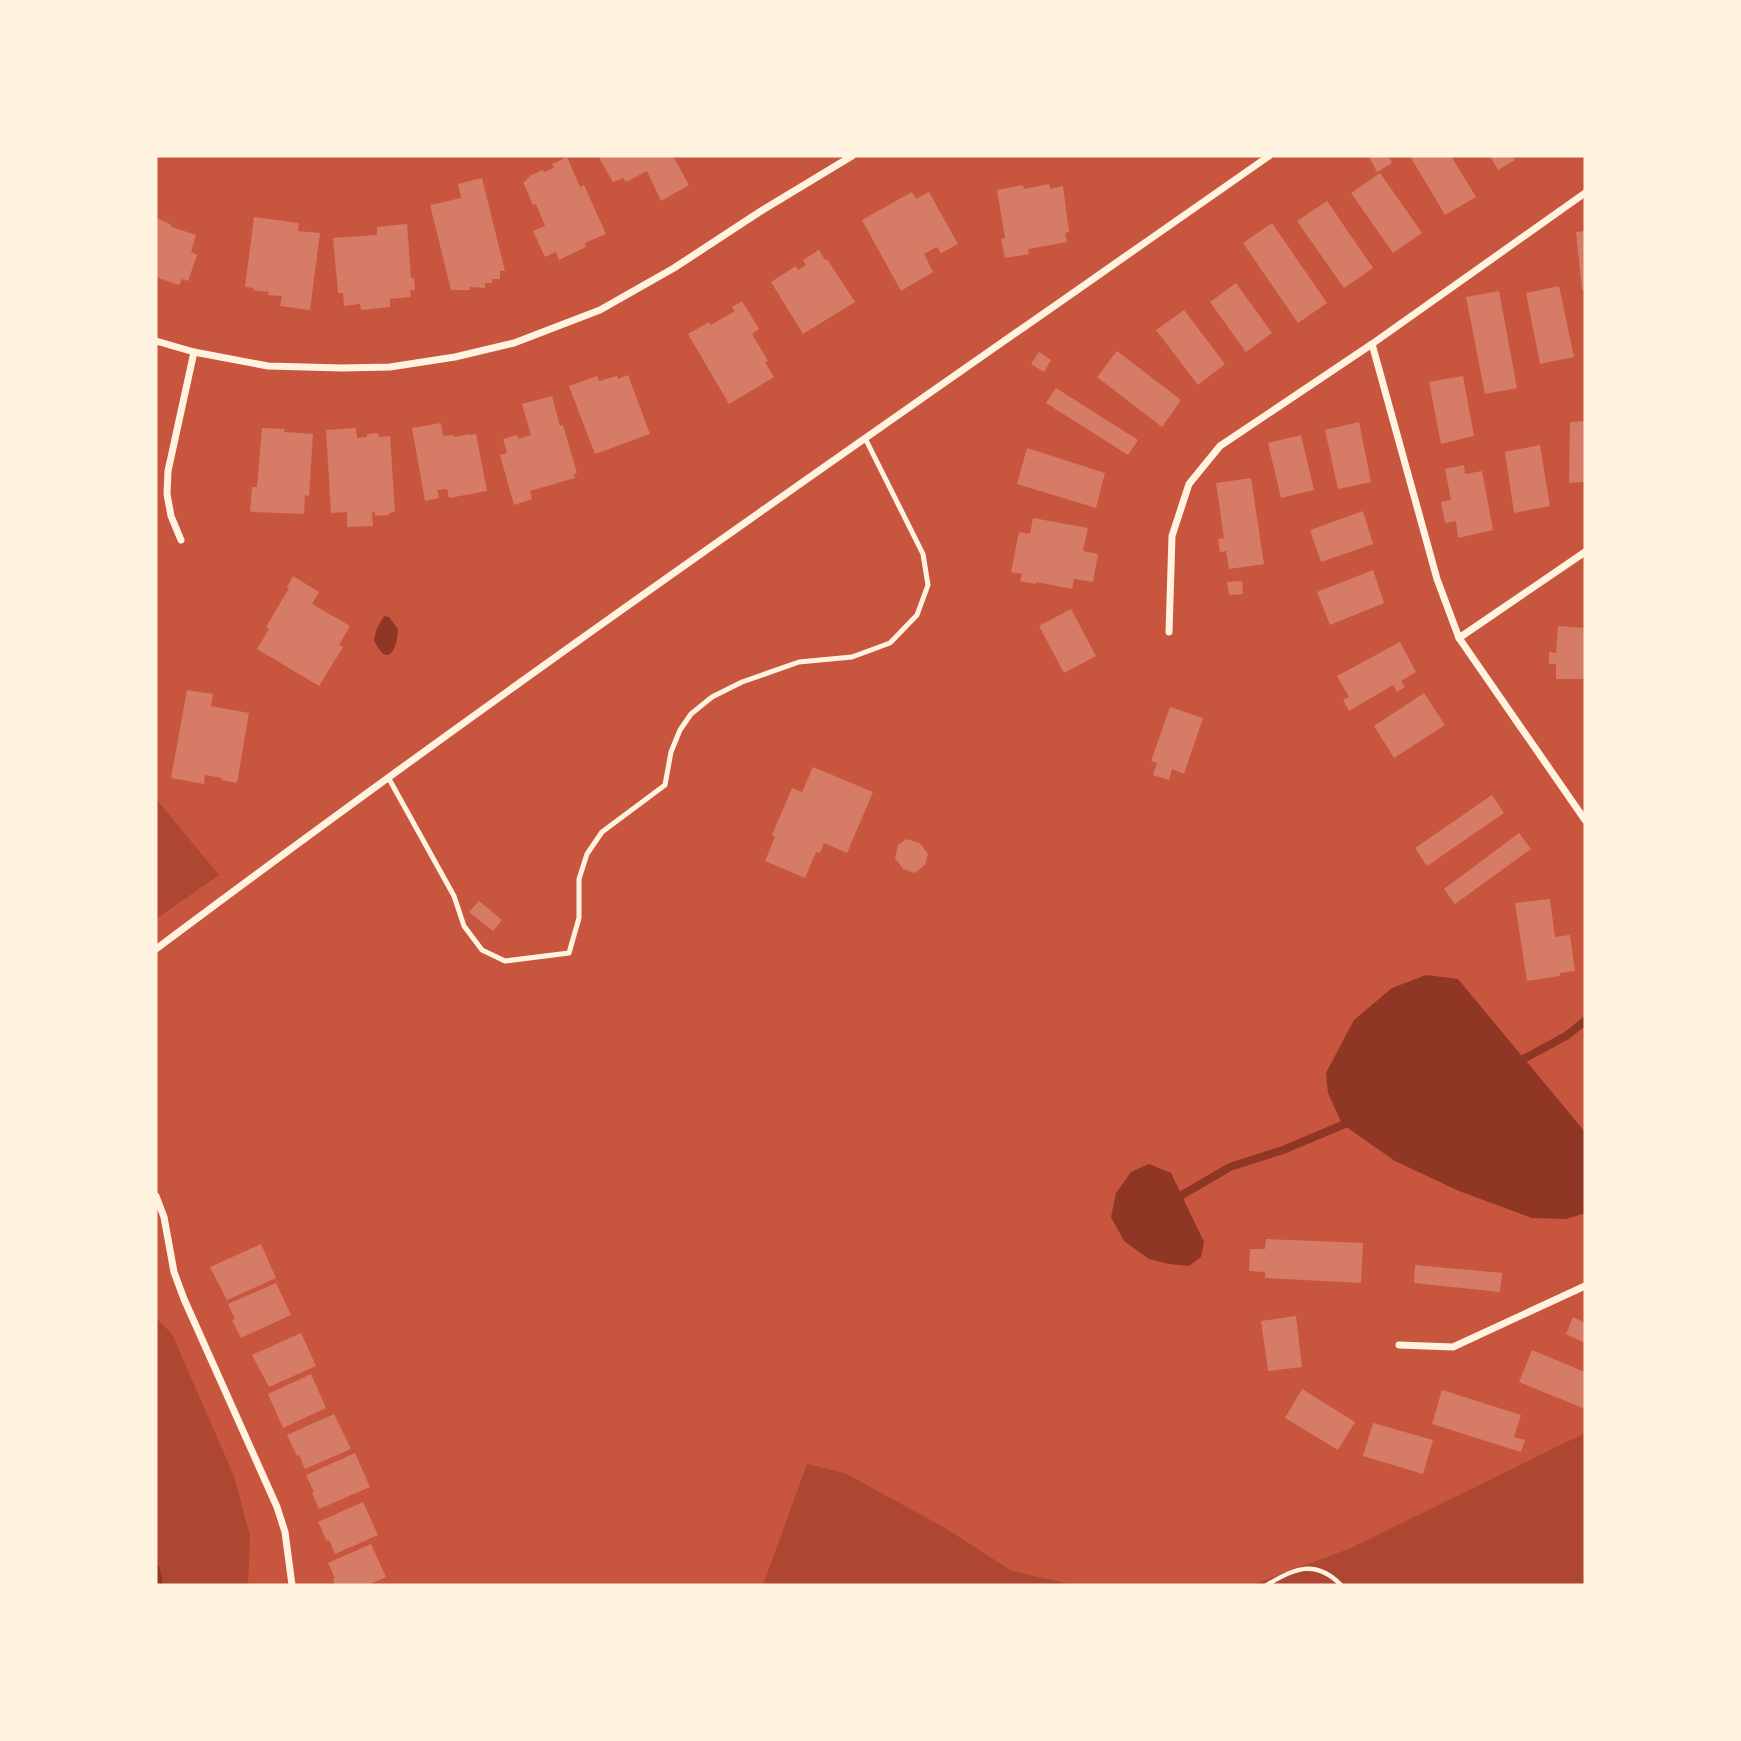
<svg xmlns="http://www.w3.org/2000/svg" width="1741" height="1741" font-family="'Exo 2',sans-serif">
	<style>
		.green { fill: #ae4732 }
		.water { fill: #8f3625 }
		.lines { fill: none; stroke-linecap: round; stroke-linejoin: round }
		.stream { stroke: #8f3625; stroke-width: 8 }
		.building { fill: #d67c66 }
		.path { stroke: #fff3e0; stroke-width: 4.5 }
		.service { stroke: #fff3e0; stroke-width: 5 }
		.minor { stroke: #fff3e0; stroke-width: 7 }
	</style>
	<rect width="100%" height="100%" fill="#c8553d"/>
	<g class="green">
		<path d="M156 799 219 875 156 919Z"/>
		<path d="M156 1318 172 1334 234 1476 250 1536 248 1585H156Z"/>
		<path d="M1585 1433V1585H1252L1351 1548Z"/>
		<path d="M807 1464 845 1473 945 1528 1012 1571 1075 1585H763Z"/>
	</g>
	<g class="water">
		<path d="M384 616 389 617 398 629C397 651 387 669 374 640L377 628Z"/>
		<path d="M1426 975 1458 979 1585 1132V1213L1566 1219 1532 1218 1459 1191 1395 1161 1342 1124 1328 1093 1326 1073 1354 1020 1392 988Z"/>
		<path d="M1149 1164 1171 1173 1204 1242 1201 1257 1189 1266 1169 1264 1149 1259 1124 1241 1111 1217 1116 1193 1131 1172Z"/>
	</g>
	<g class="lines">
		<g class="stream">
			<path d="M1516 1063 1566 1036 1585 1021"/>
			<path d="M1182 1195 1230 1167 1283 1150 1352 1121"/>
			<path d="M156 1569 159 1585"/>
		</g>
	</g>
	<g class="building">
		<path d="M598 156H673L689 185 661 201 647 171 626 182 623 178 613 182Z"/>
		<path d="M1371 156H1388L1392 163 1377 172 1369 157Z"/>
		<path d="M1410 156H1451L1476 197 1445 215Z"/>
		<path d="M1490 156H1512L1515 160 1498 170Z"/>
		<path d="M567 157 580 187 584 185 606 234 585 243 586 247 559 260 556 252 545 257 533 231 545 226 536 204 533 205 523 182 527 181 526 179 530 177 529 176 543 170 544 172 554 168 552 164Z"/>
		<path d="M1380 173 1422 233 1393 253 1351 193Z"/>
		<path d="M482 178 505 271H500V279H492V283H485V288L470 287V290H451L430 205 461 198 458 184Z"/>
		<path d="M1049 184 1050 189 1063 186 1069 232 1065 233 1067 242 1028 249 1029 254 1005 258 1001 239 1005 238 997 190 1023 185 1024 189Z"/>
		<path d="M912 192 916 199 929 192 958 244 941 253 937 247 924 254 933 272 901 291 862 220Z"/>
		<path d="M1327 201 1373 268 1344 288 1297 221Z"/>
		<path d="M254 217 299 223 298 231 320 233 310 310 280 306 282 296 268 295 269 292 253 290 254 288 245 287Z"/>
		<path d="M156 218 170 224 172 227 196 235 191 252 197 255 188 281 182 279 179 285 156 277Z"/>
		<path d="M1272 223 1327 303 1298 323 1243 243Z"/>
		<path d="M407 224 411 278H414L415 290H410L411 297 390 299V307L361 310 360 304 344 306 343 293H338L333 238 377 235V227Z"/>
		<path d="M1585 231V290H1582L1576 232Z"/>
		<path d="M819 250 825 260 827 259 855 302 803 334 771 282 796 266 798 270 806 265 803 260Z"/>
		<path d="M1236 283 1272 333 1246 352 1210 302Z"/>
		<path d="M1559 286 1574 357 1540 364 1526 293Z"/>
		<path d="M1499 291 1517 388 1485 394 1466 297Z"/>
		<path d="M742 301 759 329 752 334 768 361 765 362 774 377 729 404 688 334 709 322 711 325 735 311 732 307Z"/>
		<path d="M1184 310 1225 364 1198 385 1156 330Z"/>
		<path d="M1117 351 1181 400 1162 427 1097 377Z"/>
		<path d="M1039 352 1051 360 1044 372 1031 364Z"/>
		<path d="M628 375 650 434 595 454 569 386 597 376 599 381 617 376 618 379Z"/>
		<path d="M1463 376 1474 436 1441 444 1429 382Z"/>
		<path d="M1056 388 1138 440 1128 455 1046 403Z"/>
		<path d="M552 396 560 426 563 425 577 473 574 474 575 478 530 491 532 499 514 505 500 455 507 453 503 439 517 435 519 439 531 435 522 404Z"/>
		<path d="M1585 421V482L1569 483 1570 422Z"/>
		<path d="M1359 422 1371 482 1338 489 1325 430Z"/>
		<path d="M441 423 443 436 453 435 454 437 470 434V435L476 434 487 491 449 498 447 489 437 490 439 498 425 501 412 428Z"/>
		<path d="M262 428 285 429 284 432 313 434 309 496 305 495 304 514 252 512 250 510 252 487H257Z"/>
		<path d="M356 428 357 438 367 437V434L378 433 379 437 390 436 395 512 389 513V515L375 516V512L372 513 373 526 347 527V512L331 513 326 430Z"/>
		<path d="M1301 435 1314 490 1281 498 1268 443Z"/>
		<path d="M1540 445 1550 506 1514 513 1505 452Z"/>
		<path d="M1027 448 1105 473 1096 508 1017 484Z"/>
		<path d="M1464 465 1465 474 1482 471 1493 530 1458 538 1456 521 1445 523 1441 502 1451 500 1445 469Z"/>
		<path d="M1251 478 1264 564 1229 569 1226 551 1220 552 1218 539 1224 538 1216 483Z"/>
		<path d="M1363 511 1373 544 1321 562 1310 530Z"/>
		<path d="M1033 518 1088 528 1083 551 1098 554 1093 582 1074 579 1072 589 1037 582 1036 584 1020 581 1022 574 1011 572 1019 532 1030 534Z"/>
		<path d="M1373 570 1384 603 1330 625 1317 592Z"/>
		<path d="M293 576 319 592 312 604 350 626 339 645 343 647 319 686 257 649 269 629 266 627 289 588 287 587Z"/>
		<path d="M1242 581 1243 594 1229 595 1227 582Z"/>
		<path d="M1071 609 1096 656 1064 673 1039 626Z"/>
		<path d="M1558 626 1585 628V679H1556V664H1549V652L1556 653Z"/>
		<path d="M1400 642 1416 672 1401 681 1405 687 1397 692 1393 685 1349 711 1343 700 1349 697 1337 676Z"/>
		<path d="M187 690 213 694 211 706 249 713 237 783 221 780 222 778 205 775 204 784 171 778Z"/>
		<path d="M1424 693 1445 725 1394 758 1374 726Z"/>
		<path d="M1170 707 1203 718 1184 774 1172 769 1169 780 1153 775 1157 763 1151 761Z"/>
		<path d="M813 767 873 792 847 853 824 843 820 853 816 852 805 878 765 861 775 837 772 835 792 788 802 792Z"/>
		<path d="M1492 795 1504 813 1427 866 1415 848Z"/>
		<path d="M1519 833 1531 849 1455 904 1444 889Z"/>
		<path d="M906 839 920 843 928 854 925 865 915 873 903 869 895 858 898 845Z"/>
		<path d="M1550 899 1555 937 1570 935 1575 971 1560 973V976L1527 981 1515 903Z"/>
		<path d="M479 901 502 920 493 931 469 912Z"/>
		<path d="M1266 1239 1363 1243 1361 1283 1265 1278V1272L1249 1271 1250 1249H1265Z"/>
		<path d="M261 1244 276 1278 227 1300 210 1267Z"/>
		<path d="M1415 1265 1502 1273 1500 1292 1414 1283Z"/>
		<path d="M276 1283 291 1315 241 1338 232 1320 235 1319 228 1304Z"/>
		<path d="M1296 1316 1302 1367 1268 1371 1261 1321Z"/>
		<path d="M1573 1317 1585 1323V1343L1566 1334Z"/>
		<path d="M301 1333 316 1366 269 1387 252 1355Z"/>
		<path d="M1532 1350 1585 1372V1409L1519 1382Z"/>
		<path d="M311 1374 326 1408 283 1428 268 1394Z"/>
		<path d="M1302 1389 1355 1422 1338 1450 1285 1418Z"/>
		<path d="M1442 1390 1521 1415 1514 1437 1525 1440 1521 1452 1432 1424Z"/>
		<path d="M334 1414 351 1449 305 1469 299 1455 297 1456 287 1435Z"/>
		<path d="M1373 1423 1433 1440 1423 1474 1363 1456Z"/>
		<path d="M355 1453 370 1487 319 1509 312 1493 314 1492 306 1475Z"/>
		<path d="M363 1502 378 1535 335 1554 329 1540 327 1541 318 1522Z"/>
		<path d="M371 1544 386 1577 368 1585H335L333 1579 335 1578 328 1563Z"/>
	</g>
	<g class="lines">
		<path class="path" d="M1267 1585C1294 1568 1316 1559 1341 1585"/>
		<path class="service" d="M388 777 454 896 464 926 482 950 505 961 569 953 579 918V879L587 854 602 832 665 785 671 752 680 730 691 714 712 697 742 682 799 662 852 657 890 643 917 615 928 585 923 554 865 438"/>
		<g class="minor">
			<path d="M156 341 194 352 268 366 342 368 390 367 455 357 514 343 600 310 674 268 761 211 852 156"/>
			<path d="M1372 344 1437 579 1459 638 1585 820"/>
			<path d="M181 540 171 516 167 494 168 471 194 352"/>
			<path d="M1169 632 1172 536 1189 484 1220 446 1372 344 1585 193"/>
			<path d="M1459 638 1585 552"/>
			<path d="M156 949C520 676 896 417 1269 156"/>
			<path d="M156 1196 164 1217 174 1272 184 1299 277 1507 285 1532 292 1585"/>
			<path d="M1399 1345 1453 1347 1585 1286"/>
		</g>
	</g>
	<rect width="1741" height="1741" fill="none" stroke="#fff3e0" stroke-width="315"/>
</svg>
